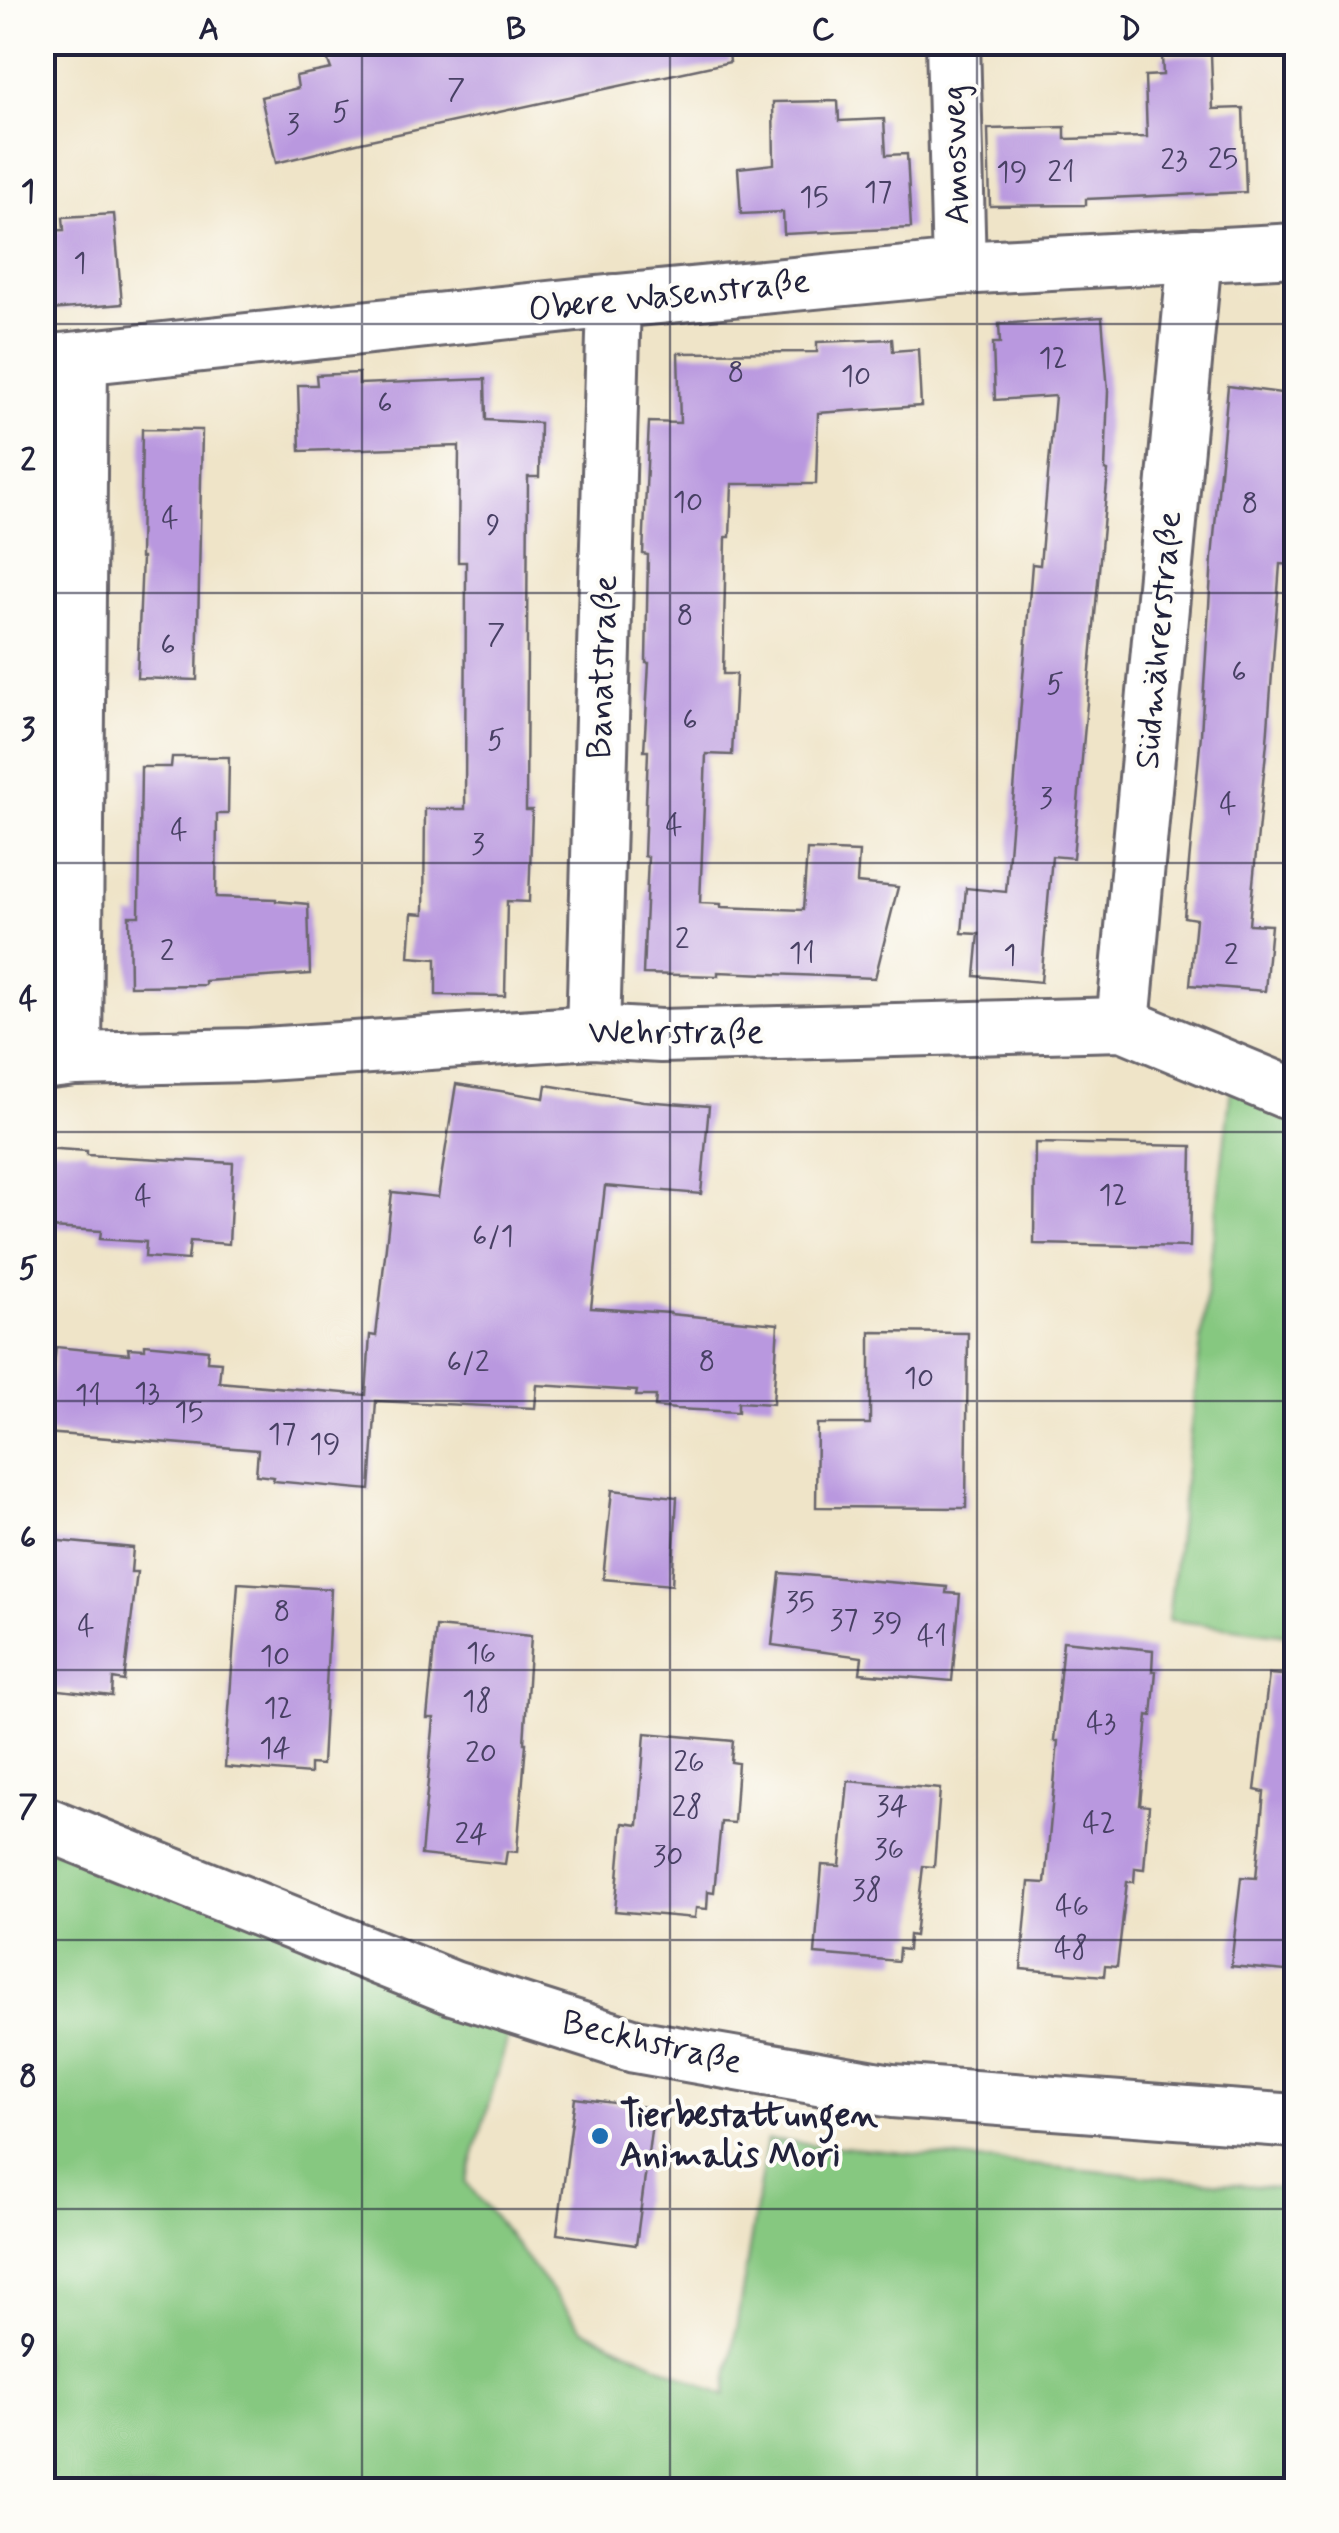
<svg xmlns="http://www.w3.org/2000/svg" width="1339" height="2533" font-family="Mynerve,sans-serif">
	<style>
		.green { fill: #86c880; stroke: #54755e; stroke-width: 2.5 }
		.building { fill: #b998df }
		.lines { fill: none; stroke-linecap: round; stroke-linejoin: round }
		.minor-casing { stroke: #6a666c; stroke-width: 58 }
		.minor { stroke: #fff; stroke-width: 52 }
		.grid { fill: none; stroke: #22223b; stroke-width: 2.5; stroke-opacity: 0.55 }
		.poi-dot { fill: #1f6fb2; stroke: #fdfcf7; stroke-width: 4 }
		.labels { text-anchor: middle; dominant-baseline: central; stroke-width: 8; stroke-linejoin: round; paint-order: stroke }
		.number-label { font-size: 30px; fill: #484064 }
		.street-label { font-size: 35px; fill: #22223b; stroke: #fdfcf7 }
		.poi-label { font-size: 35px; font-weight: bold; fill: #22223b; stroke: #fdfcf7; text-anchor: start }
		.neatline { fill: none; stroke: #22223b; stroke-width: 4 }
		.grid-label { font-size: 32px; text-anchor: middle; font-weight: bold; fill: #22223b }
	</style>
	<rect width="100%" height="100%" fill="#fdfcf7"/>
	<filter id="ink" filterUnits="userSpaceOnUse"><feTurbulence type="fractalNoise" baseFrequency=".01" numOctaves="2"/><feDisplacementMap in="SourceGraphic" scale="20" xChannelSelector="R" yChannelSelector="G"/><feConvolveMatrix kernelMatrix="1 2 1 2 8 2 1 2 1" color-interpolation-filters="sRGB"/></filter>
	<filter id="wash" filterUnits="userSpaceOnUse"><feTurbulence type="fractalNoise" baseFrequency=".0048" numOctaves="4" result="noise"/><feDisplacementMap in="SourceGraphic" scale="40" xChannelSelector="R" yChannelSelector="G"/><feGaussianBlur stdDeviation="2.25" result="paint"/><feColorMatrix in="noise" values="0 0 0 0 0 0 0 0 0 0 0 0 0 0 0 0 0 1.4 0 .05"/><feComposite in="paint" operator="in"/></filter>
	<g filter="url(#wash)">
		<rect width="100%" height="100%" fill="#efe4c8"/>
		<g class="green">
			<path d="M1231 1088 1296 1116V1636L1168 1620Z"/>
			<path d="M42 1814 516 2009 466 2182 582 2329 725 2396 767 2140 1296 2190V2490H43Z"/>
		</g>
		<g id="blocks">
			<g class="building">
				<path d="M321 42H728L730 62 361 142 276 163 261 97 298 88 296 76 331 69Z"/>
				<path d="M1211 54 1213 109 1243 108 1246 192 1086 199V205L990 206 988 129 1065 127V139L1147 137 1145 76 1163 75 1162 56Z"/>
				<path d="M838 101 839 121 884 119 886 155 907 154 911 228 784 234 783 212 741 214 738 168 774 164 773 102Z"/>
				<path d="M114 214 122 304 51 310 50 295H42V231L64 230 63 217Z"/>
				<path d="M1102 317 1108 391 1105 470 1108 471 1073 858 1052 856 1041 982 975 976 979 934 962 933 966 888 1006 892 1032 564 1040 565 1055 396 995 400 993 343H1000L999 324Z"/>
				<path d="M892 339 893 351 918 349 921 406 818 413 816 484H732L730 537H726L723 674H736L732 755 706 754 700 903 721 904V907L803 910 807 850 859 852 857 883 898 887 875 978 718 972V976L643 974 648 857 644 856 648 751H644L649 663H646L648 555 643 554 649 422 680 423 678 353 817 352V342Z"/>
				<path d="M359 373V384L485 379 486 420 540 423 539 477H528L526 810H532L529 902 507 901 505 996 436 995V959L409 957 412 913 424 914 425 809H465L466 562H458L459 446 300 451 298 385H317L316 375Z"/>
				<path d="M1228 386 1296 395V565L1280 564 1267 742 1249 924 1271 925 1265 991 1190 985 1196 919 1184 917 1201 734 1212 558Z"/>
				<path d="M142 429 202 430 197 680 137 678 142 558H140Z"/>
				<path d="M172 757H229L228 814H217L216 897 276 899V901L308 904 310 974 205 981V985L130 986 129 916H139L141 767H171Z"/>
				<path d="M456 1084 544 1098 546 1085 643 1101 709 1106 701 1194 605 1186 591 1308 670 1313V1314L778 1324 773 1404 738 1402V1412L677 1409 655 1407 656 1396H636L637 1391 537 1385 535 1408 376 1401 370 1490 273 1481 274 1477 256 1475 258 1450 46 1433 56 1347 129 1354 128 1348 145 1349V1344L208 1350 207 1361 221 1362 219 1382 366 1395 370 1335 376 1336 392 1192 438 1197Z"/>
				<path d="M1035 1143 1192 1146 1190 1247 1034 1244Z"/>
				<path d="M42 1148 87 1151V1155L233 1163 229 1244 190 1241 188 1260 145 1257 146 1242 100 1239 101 1231 52 1228 53 1220 42 1219Z"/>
				<path d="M870 1332 968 1333 966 1508 816 1507 817 1424H870Z"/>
				<path d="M612 1490 677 1497 672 1585 603 1579Z"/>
				<path d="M49 1540 133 1548 131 1572H137L124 1681 113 1679 112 1696 42 1688V1602Z"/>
				<path d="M780 1573 947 1587 946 1593 960 1594 952 1681 860 1673 862 1657 772 1645Z"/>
				<path d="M238 1583 331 1589 322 1765 310 1764V1774L225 1767Z"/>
				<path d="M436 1627 531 1636 524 1743H526L517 1852 507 1851 505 1864 421 1855 434 1718H427Z"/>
				<path d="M1063 1641 1153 1650 1152 1671H1156L1152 1716 1148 1715 1140 1805 1149 1806 1144 1869 1135 1868 1134 1882H1127L1117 1967 1105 1966 1104 1976 1021 1969 1029 1882 1045 1883 1058 1741H1054Z"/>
				<path d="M1269 1674 1296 1676V1972L1231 1966 1241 1877 1256 1878 1264 1792 1255 1790Z"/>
				<path d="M645 1733 733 1741 731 1762 738 1763 734 1823 721 1822 714 1892 708 1891 707 1909 696 1908 695 1918 615 1911 623 1823 638 1825Z"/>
				<path d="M848 1781 940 1789 934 1867 923 1866 915 1936 909 1935 908 1950 899 1949 898 1961 815 1954 822 1865 840 1866Z"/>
				<path d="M575 2098 654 2108 636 2245 557 2234Z"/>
			</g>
		</g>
	</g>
	<g filter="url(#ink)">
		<use href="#blocks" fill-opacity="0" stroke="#6a666c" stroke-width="2.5"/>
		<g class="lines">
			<g class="minor-casing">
				<g id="minor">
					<path d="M953 42 959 268"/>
					<path d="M42 362 586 304 959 268 1296 250"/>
					<path d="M1123 1024 1195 255"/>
					<path d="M593 1032 614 301"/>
					<path d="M75 1059 81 359"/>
					<path d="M42 1063 75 1059 250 1055 593 1032 661 1036 1123 1024 1296 1096"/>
					<path d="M42 1822 453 1988 635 2046 892 2091 1296 2121"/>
				</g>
			</g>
			<use href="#minor" class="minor"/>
		</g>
	</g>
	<path class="grid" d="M362 42V2490M670 42V2490M977 42V2490M42 324H1296M42 593H1296M42 863H1296M42 1132H1296M42 1401H1296M42 1670H1296M42 1940H1296M42 2209H1296"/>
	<circle class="poi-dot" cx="600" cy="2136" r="10"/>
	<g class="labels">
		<g class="number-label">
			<text x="456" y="89">7</text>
			<text x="341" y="112">5</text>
			<text x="293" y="124">3</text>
			<text x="1223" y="159">25</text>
			<text x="1174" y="160">23</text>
			<text x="1012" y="172">19</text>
			<text x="1061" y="172">21</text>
			<text x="878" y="192">17</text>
			<text x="814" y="197">15</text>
			<text x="80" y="263">1</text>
			<text x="1053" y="358">12</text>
			<text x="736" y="372">8</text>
			<text x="856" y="376">10</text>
			<text x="385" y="403">6</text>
			<text x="688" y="502">10</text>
			<text x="1250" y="503">8</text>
			<text x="170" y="518">4</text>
			<text x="493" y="525">9</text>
			<text x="685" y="615">8</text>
			<text x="496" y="634">7</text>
			<text x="168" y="645">6</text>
			<text x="1239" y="672">6</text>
			<text x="1055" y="684">5</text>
			<text x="690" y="720">6</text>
			<text x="496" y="740">5</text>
			<text x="1046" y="798">3</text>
			<text x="1228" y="804">4</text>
			<text x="674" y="825">4</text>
			<text x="179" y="830">4</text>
			<text x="478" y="844">3</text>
			<text x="682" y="939">2</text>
			<text x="167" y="951">2</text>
			<text x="802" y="953">11</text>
			<text x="1010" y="955">1</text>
			<text x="1231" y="955">2</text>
			<text x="1113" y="1195">12</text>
			<text x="143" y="1196">4</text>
			<text x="493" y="1236">6/1</text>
			<text x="707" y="1361">8</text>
			<text x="468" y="1362">6/2</text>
			<text x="919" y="1378">10</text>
			<text x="147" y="1393">13</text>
			<text x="88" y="1395">11</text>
			<text x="189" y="1412">15</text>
			<text x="282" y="1434">17</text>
			<text x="325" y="1444">19</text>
			<text x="800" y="1602">35</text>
			<text x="282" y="1611">8</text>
			<text x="844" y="1620">37</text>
			<text x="887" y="1623">39</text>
			<text x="86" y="1626">4</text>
			<text x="932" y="1636">41</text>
			<text x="481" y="1653">16</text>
			<text x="275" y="1656">10</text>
			<text x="477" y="1701">18</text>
			<text x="278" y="1708">12</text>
			<text x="1101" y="1723">43</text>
			<text x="275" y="1748">14</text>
			<text x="481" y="1753">20</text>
			<text x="689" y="1762">26</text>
			<text x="892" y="1806">34</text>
			<text x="687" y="1807">28</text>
			<text x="1099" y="1823">42</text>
			<text x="471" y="1834">24</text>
			<text x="889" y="1849">36</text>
			<text x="668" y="1856">30</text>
			<text x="867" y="1890">38</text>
			<text x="1072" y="1906">46</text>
			<text x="1071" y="1948">48</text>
		</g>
		<g class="street-label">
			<text transform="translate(956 155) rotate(-92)">Amosweg</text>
			<text transform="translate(669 296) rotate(-6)">Obere Wasenstraße</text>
			<text transform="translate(1159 640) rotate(-85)">Südmährerstraße</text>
			<text transform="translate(603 667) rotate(-88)">Banatstraße</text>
			<text x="676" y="1033">Wehrstraße</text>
			<text transform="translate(652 2043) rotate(13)">Beckhstraße</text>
		</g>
		<g class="poi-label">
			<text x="620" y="2116">Tierbestattungen<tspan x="620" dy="40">Animalis Mori</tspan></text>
		</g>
	</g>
	<rect width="1339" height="2533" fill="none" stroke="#fdfcf7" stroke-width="110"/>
	<rect x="55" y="55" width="1229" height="2423" class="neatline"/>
	<g class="grid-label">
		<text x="209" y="39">A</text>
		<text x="516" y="39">B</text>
		<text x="823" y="39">C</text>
		<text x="1130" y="39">D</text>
		<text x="28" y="201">1</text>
		<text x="28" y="470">2</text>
		<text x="28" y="739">3</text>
		<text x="28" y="1009">4</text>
		<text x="28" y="1278">5</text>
		<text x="28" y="1547">6</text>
		<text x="28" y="1816">7</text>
		<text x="28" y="2086">8</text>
		<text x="28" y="2355">9</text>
	</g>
</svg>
